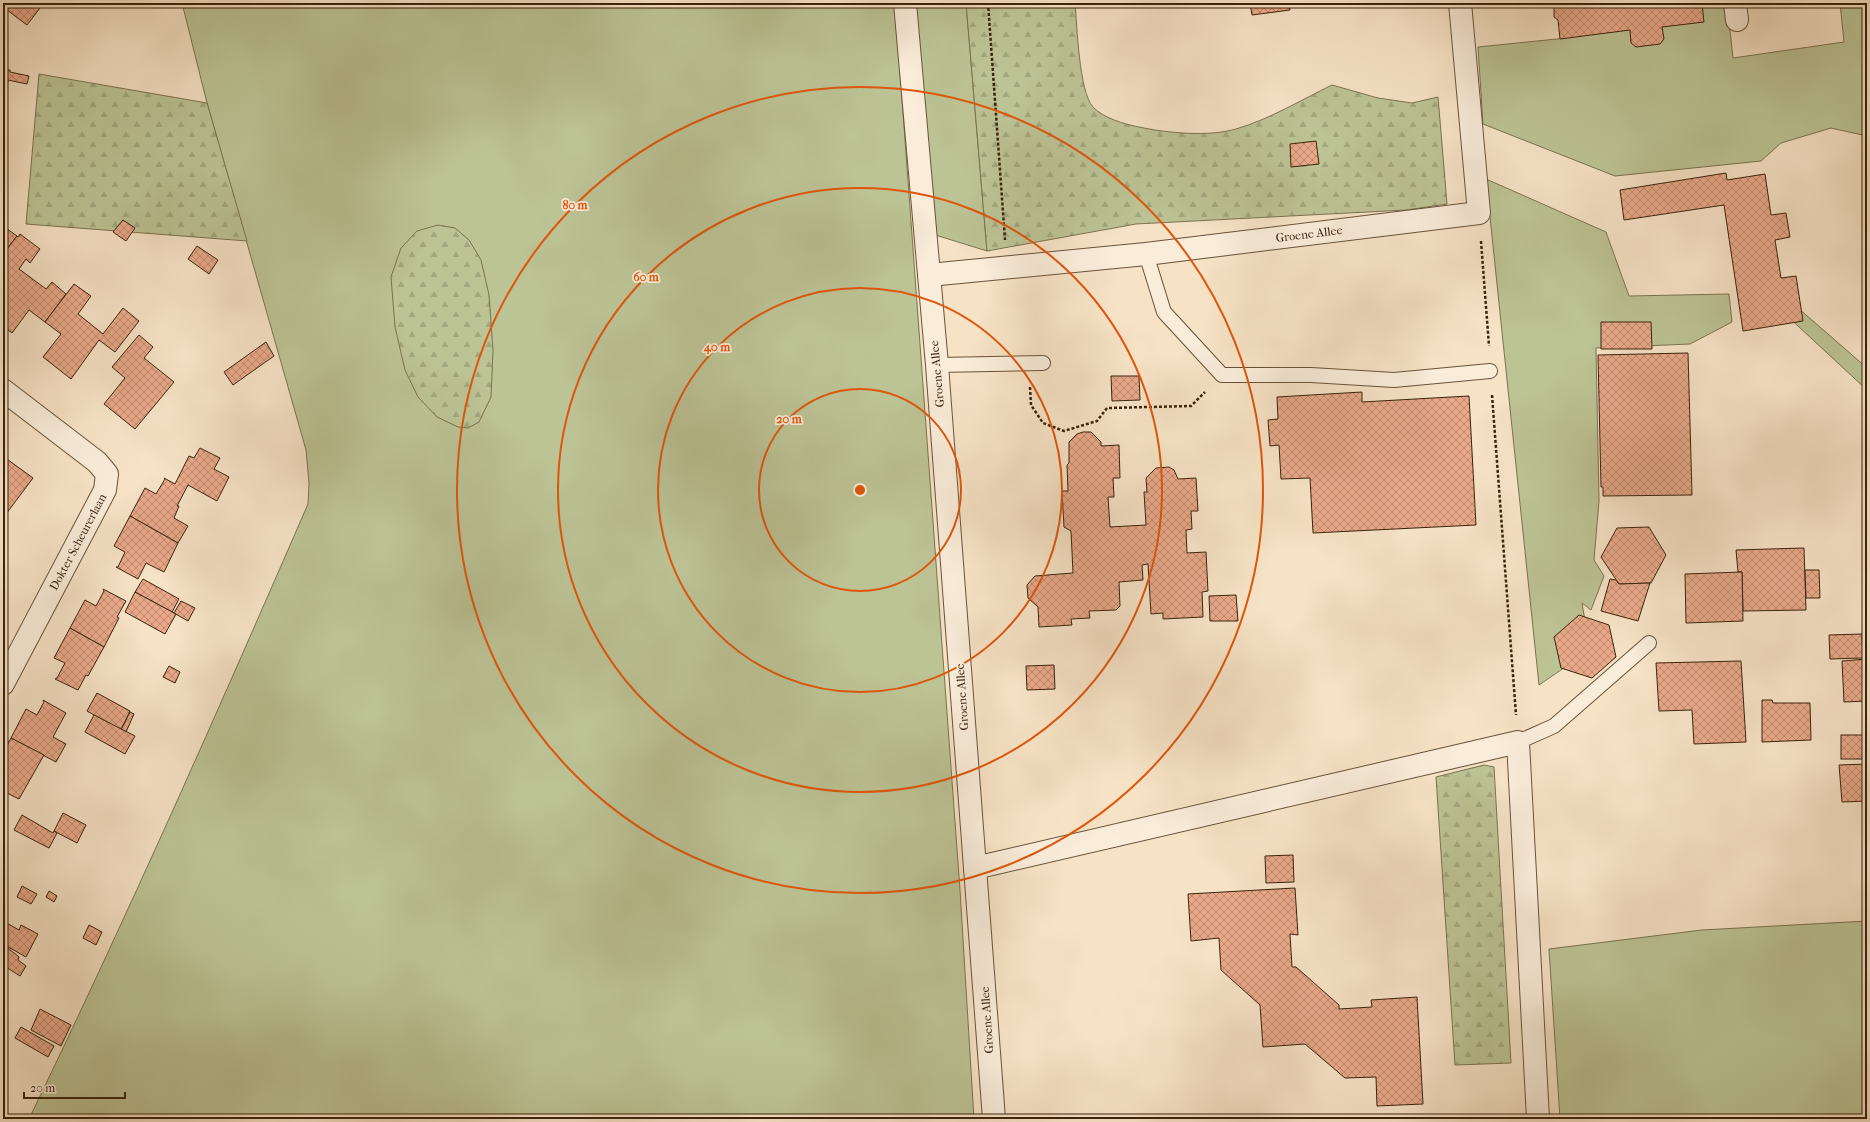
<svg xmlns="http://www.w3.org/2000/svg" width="1870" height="1122" font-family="'IM FELL French Canon',serif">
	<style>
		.green { fill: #bcc395; stroke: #7b7250 }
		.forest { fill: url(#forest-firs); stroke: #7b7250 }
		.building { fill: url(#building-cross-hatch); stroke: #3a220b }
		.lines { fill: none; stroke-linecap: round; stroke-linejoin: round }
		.service-casing { stroke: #69523a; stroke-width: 16 }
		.minor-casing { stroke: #69523a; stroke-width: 24 }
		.path { stroke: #3a220b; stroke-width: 2.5; stroke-dasharray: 3 2; stroke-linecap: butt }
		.service { stroke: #f9ecd9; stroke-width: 14 }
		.minor { stroke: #f9ecd9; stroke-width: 22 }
		.ring { fill: none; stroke: #df560c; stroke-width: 2 }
		.labels { text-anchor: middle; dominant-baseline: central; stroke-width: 3.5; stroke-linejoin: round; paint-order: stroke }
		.street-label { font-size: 12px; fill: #3a220b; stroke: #f9ecd9 }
		.centre { fill: #df560c; stroke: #f9ecd9; stroke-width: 2 }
		.ring-label { font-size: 12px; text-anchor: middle; font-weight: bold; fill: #df560c; stroke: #f9ecd9; stroke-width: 3.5; stroke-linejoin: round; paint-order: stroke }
	</style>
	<defs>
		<pattern id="forest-firs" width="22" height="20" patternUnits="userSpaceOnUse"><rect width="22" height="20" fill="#bcc395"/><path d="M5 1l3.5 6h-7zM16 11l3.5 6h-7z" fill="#a2a77f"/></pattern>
		<pattern id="building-cross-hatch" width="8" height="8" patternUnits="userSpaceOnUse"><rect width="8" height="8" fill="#e9a98a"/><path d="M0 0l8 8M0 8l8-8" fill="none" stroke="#be896f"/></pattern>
	</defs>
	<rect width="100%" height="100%" fill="#f6e2c5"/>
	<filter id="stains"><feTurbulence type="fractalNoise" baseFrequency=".005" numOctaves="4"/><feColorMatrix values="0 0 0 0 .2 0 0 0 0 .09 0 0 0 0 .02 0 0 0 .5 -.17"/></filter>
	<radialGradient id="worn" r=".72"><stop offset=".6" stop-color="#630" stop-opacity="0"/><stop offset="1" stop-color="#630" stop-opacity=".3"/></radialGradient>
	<g class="green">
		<path d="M182 3H895L960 890 974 1119H29C127 917 218 711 308 504L309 483 306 450 207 103Z"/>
		<path d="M915 3H966L987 251 929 233Z"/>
		<path d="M1697 3H1727L1733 58 1844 42 1840 3H1867V136L1831 128 1781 143 1761 161 1615 176 1483 124 1478 47 1557 39 1697 19Z"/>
		<path d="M1486 179 1606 232 1629 296 1729 294 1732 322 1690 344 1596 348 1599 501 1594 560 1604 576 1591 610 1582 603 1590 650 1539 685Z"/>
		<path d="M1782 294 1867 368V390L1785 314Z"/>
		<path d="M1867 921V1119H1560L1549 949 1702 930Z"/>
	</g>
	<g class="forest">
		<path d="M966 3H1075C1077 25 1079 92 1093 107 1103 118 1124 124 1139 127 1167 133 1208 137 1236 129 1270 119 1301 100 1332 85L1378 98 1412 103 1438 97 1447 204 1406 210 1136 224 987 251Z"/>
		<path d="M39 74 207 103 247 241 26 224Z"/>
		<path d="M438 225 455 228 469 240 481 260 489 295 493 350 491 397 479 422 468 428 458 427 437 417 418 397 405 370 395 327 391 277 401 248 417 231Z"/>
		<path d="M1484 765 1494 767 1511 1063 1455 1065 1436 777Z"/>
	</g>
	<g class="building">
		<path d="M3 3H32L40 8 27 25 3 7Z"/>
		<path d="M1250 3H1289L1290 10 1252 15Z"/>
		<path d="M1556 3H1702L1704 22 1662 27 1664 39 1660 44 1636 47 1631 43 1630 30 1560 39 1558 20 1554 17V9Z"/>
		<path d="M3 69 10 70V72L29 76 27 84 8 80 6 96H3Z"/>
		<path d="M1316 141 1319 164 1291 167 1290 144Z"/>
		<path d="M1726 173 1727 180 1765 174 1771 215 1786 213 1790 237 1775 240 1781 278 1796 276 1803 321 1743 331 1724 205 1624 220 1620 190Z"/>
		<path d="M123 220 135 228 126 241 113 232Z"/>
		<path d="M3 226 17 236 3 254Z"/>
		<path d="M20 234 40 249 30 263 26 259 19 269 46 289 52 282 66 294 45 322 29 310 12 333 3 326V254L17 236 18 237Z"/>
		<path d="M197 246 218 260 209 274 188 259Z"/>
		<path d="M74 284 91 296 78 314 103 334 123 308 139 321 115 352 99 340 71 379 43 357 61 334 45 322Z"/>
		<path d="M1601 322H1651L1652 349H1601Z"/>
		<path d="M139 335 153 347 144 358 174 382 135 429 104 404 125 378 112 367Z"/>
		<path d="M266 342 274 356 233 385 224 372Z"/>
		<path d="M1688 353 1692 495 1603 496V487H1601L1598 355Z"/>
		<path d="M1111 376H1139L1140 400 1112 401Z"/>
		<path d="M1362 392V402L1469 396 1476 525 1313 533 1310 478 1281 479 1279 445 1270 446 1268 420 1278 419 1277 397Z"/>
		<path d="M1083 432H1091L1101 442V446L1119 445 1120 478H1113L1114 497H1108L1110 527 1146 525 1144 492H1147L1146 478 1156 468 1169 467 1174 470 1178 479 1196 478 1198 511H1191L1192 529 1186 530 1187 553 1206 552 1208 591 1202 592 1203 617 1163 619V613L1151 614 1148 564 1142 565 1143 580 1119 582 1120 606 1116 610 1089 611 1090 618 1071 619 1072 625 1039 627 1038 607 1028 598 1027 585 1035 576 1073 573 1071 531 1064 527 1062 491H1068L1067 465 1069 463V442L1077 434Z"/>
		<path d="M200 448 220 458 214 469 229 477 217 501 188 485 177 506H179L174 518 188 526 178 543 130 516 145 488 156 494 165 479 164 478 175 484 189 456 194 458Z"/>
		<path d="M4 457 33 478 3 518V458Z"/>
		<path d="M130 516 178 543 164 572 146 563 138 579 116 567H118L125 552 114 546Z"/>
		<path d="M1649 527 1666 555 1651 583 1619 584 1601 557 1617 528Z"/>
		<path d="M1804 548 1806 610 1743 611 1742 572H1738L1736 550Z"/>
		<path d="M1805 570H1819L1820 598H1806Z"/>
		<path d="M1742 572 1743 621 1686 623 1685 574Z"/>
		<path d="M143 579 179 599 172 612 135 592Z"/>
		<path d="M1610 579 1616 580 1619 584 1650 583 1638 621 1601 611Z"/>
		<path d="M103 589 126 601 117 617 119 618 104 647 70 628 85 600 96 606 104 591Z"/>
		<path d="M135 592 176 614 165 634 125 612Z"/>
		<path d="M1236 595 1238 621H1210L1209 596Z"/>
		<path d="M181 601 195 608 188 621 174 613Z"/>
		<path d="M1579 615 1609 625 1616 657 1592 678 1561 668 1554 637Z"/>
		<path d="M70 628 104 647 88 676 86 675 78 690 55 679 57 678 65 663 54 658Z"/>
		<path d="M1862 634 1863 658 1830 659 1829 635Z"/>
		<path d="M1867 659V701L1844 702 1842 661Z"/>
		<path d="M1741 661 1746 742 1694 744 1692 710 1659 711 1656 663Z"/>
		<path d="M1054 665 1055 689 1027 690 1026 666Z"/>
		<path d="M169 666 180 672 175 683 163 677Z"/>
		<path d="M97 693 130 711 121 730 87 711Z"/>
		<path d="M43 700 66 713 53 737 66 744 56 762 11 738 26 709 37 715 44 702Z"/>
		<path d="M1762 700H1772L1773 703H1810L1811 740 1762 742Z"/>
		<path d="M130 712 134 714 126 732 121 730Z"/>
		<path d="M94 715 135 736 125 754 85 732Z"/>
		<rect x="1841" y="735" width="26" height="24"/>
		<path d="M11 738 44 755 19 799 3 791V779L6 774 3 773V752Z"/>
		<path d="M1867 764V801L1842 802 1839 765Z"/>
		<path d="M63 813 86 825 77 843 54 831Z"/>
		<path d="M22 815 53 833 54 831 57 833 49 848 14 830Z"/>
		<path d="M3 819 7 822 4 831 6 832 3 837Z"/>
		<path d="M1293 855 1294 882 1266 883 1265 856Z"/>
		<path d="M22 886 37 894 31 904 17 897Z"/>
		<path d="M1295 888 1298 935 1290 934 1292 967H1296L1339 1005V1009L1372 1007 1371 1000 1417 997 1423 1104 1377 1106 1376 1077 1345 1078 1305 1044 1263 1047 1260 1005 1221 970 1219 938 1191 941 1188 894Z"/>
		<path d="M49 891 57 896 54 902 46 897Z"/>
		<path d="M3 921 19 930 21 925 38 934 26 957 3 944Z"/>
		<path d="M89 925 102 932 96 945 83 938Z"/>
		<path d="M3 944 19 957 18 960 26 966 20 976 6 967 5 970 3 968Z"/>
		<path d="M40 1009 71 1025 61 1046 31 1030Z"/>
		<path d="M21 1027 54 1046 48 1057 15 1038Z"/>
		<path d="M1166 1116V1119H1133Z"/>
	</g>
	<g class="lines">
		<g class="service-casing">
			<g id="service">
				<path d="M1146 254 1164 312 1222 375H1311L1394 380 1490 371"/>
				<path d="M937 365 1043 363"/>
				<path d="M1518 742 1554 726 1649 643"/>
			</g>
		</g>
		<g class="minor-casing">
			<g id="minor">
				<path d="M905 3 937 365 994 1119"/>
				<path d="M1735 3 1737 20"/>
				<path d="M929 275 1146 254 1479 213 1460 3"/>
				<path d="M3 390 97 462 107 474 105 490 3 684"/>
				<path d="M975 868 1518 742 1538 1119"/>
			</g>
		</g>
		<g class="path">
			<path d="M988 3 1005 240"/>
			<path d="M1481 241 1489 346"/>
			<path d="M1030 387 1031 405 1043 423 1064 431 1097 421 1107 408 1191 406 1205 392"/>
			<path d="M1492 395 1516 715"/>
		</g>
		<use href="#service" class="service"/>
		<use href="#minor" class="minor"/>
	</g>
	<g class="ring">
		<circle cx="860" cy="490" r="101"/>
		<circle cx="860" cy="490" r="202"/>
		<circle cx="860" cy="490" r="302"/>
		<circle cx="860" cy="490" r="403"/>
	</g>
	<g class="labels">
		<g class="street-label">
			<text transform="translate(1309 234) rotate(-7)">Groene Allee</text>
			<text transform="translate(937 374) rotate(-95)">Groene Allee</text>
			<text transform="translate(78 542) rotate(-62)">Dokter Scheurerlaan</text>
			<text transform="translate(962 697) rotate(-94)">Groene Allee</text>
			<text transform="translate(987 1020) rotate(-94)">Groene Allee</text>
		</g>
	</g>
	<circle cx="860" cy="490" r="6" class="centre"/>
	<g class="ring-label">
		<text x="575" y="209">80 m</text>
		<text x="646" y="281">60 m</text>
		<text x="717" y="351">40 m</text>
		<text x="789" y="423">20 m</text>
	</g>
	<rect width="1870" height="1122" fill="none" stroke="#f6e2c5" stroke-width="16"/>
	<rect x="4" y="4" width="1862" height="1114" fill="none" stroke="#3a220b" stroke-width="2"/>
	<rect x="8" y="8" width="1854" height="1106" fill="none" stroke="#3a220b"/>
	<path d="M24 1092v6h101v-6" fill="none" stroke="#3a220b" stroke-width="2"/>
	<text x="30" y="1092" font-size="12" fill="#3a220b" stroke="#f9ecd9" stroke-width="3" paint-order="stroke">20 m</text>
	<rect width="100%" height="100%" filter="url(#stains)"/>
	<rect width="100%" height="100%" fill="url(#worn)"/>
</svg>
